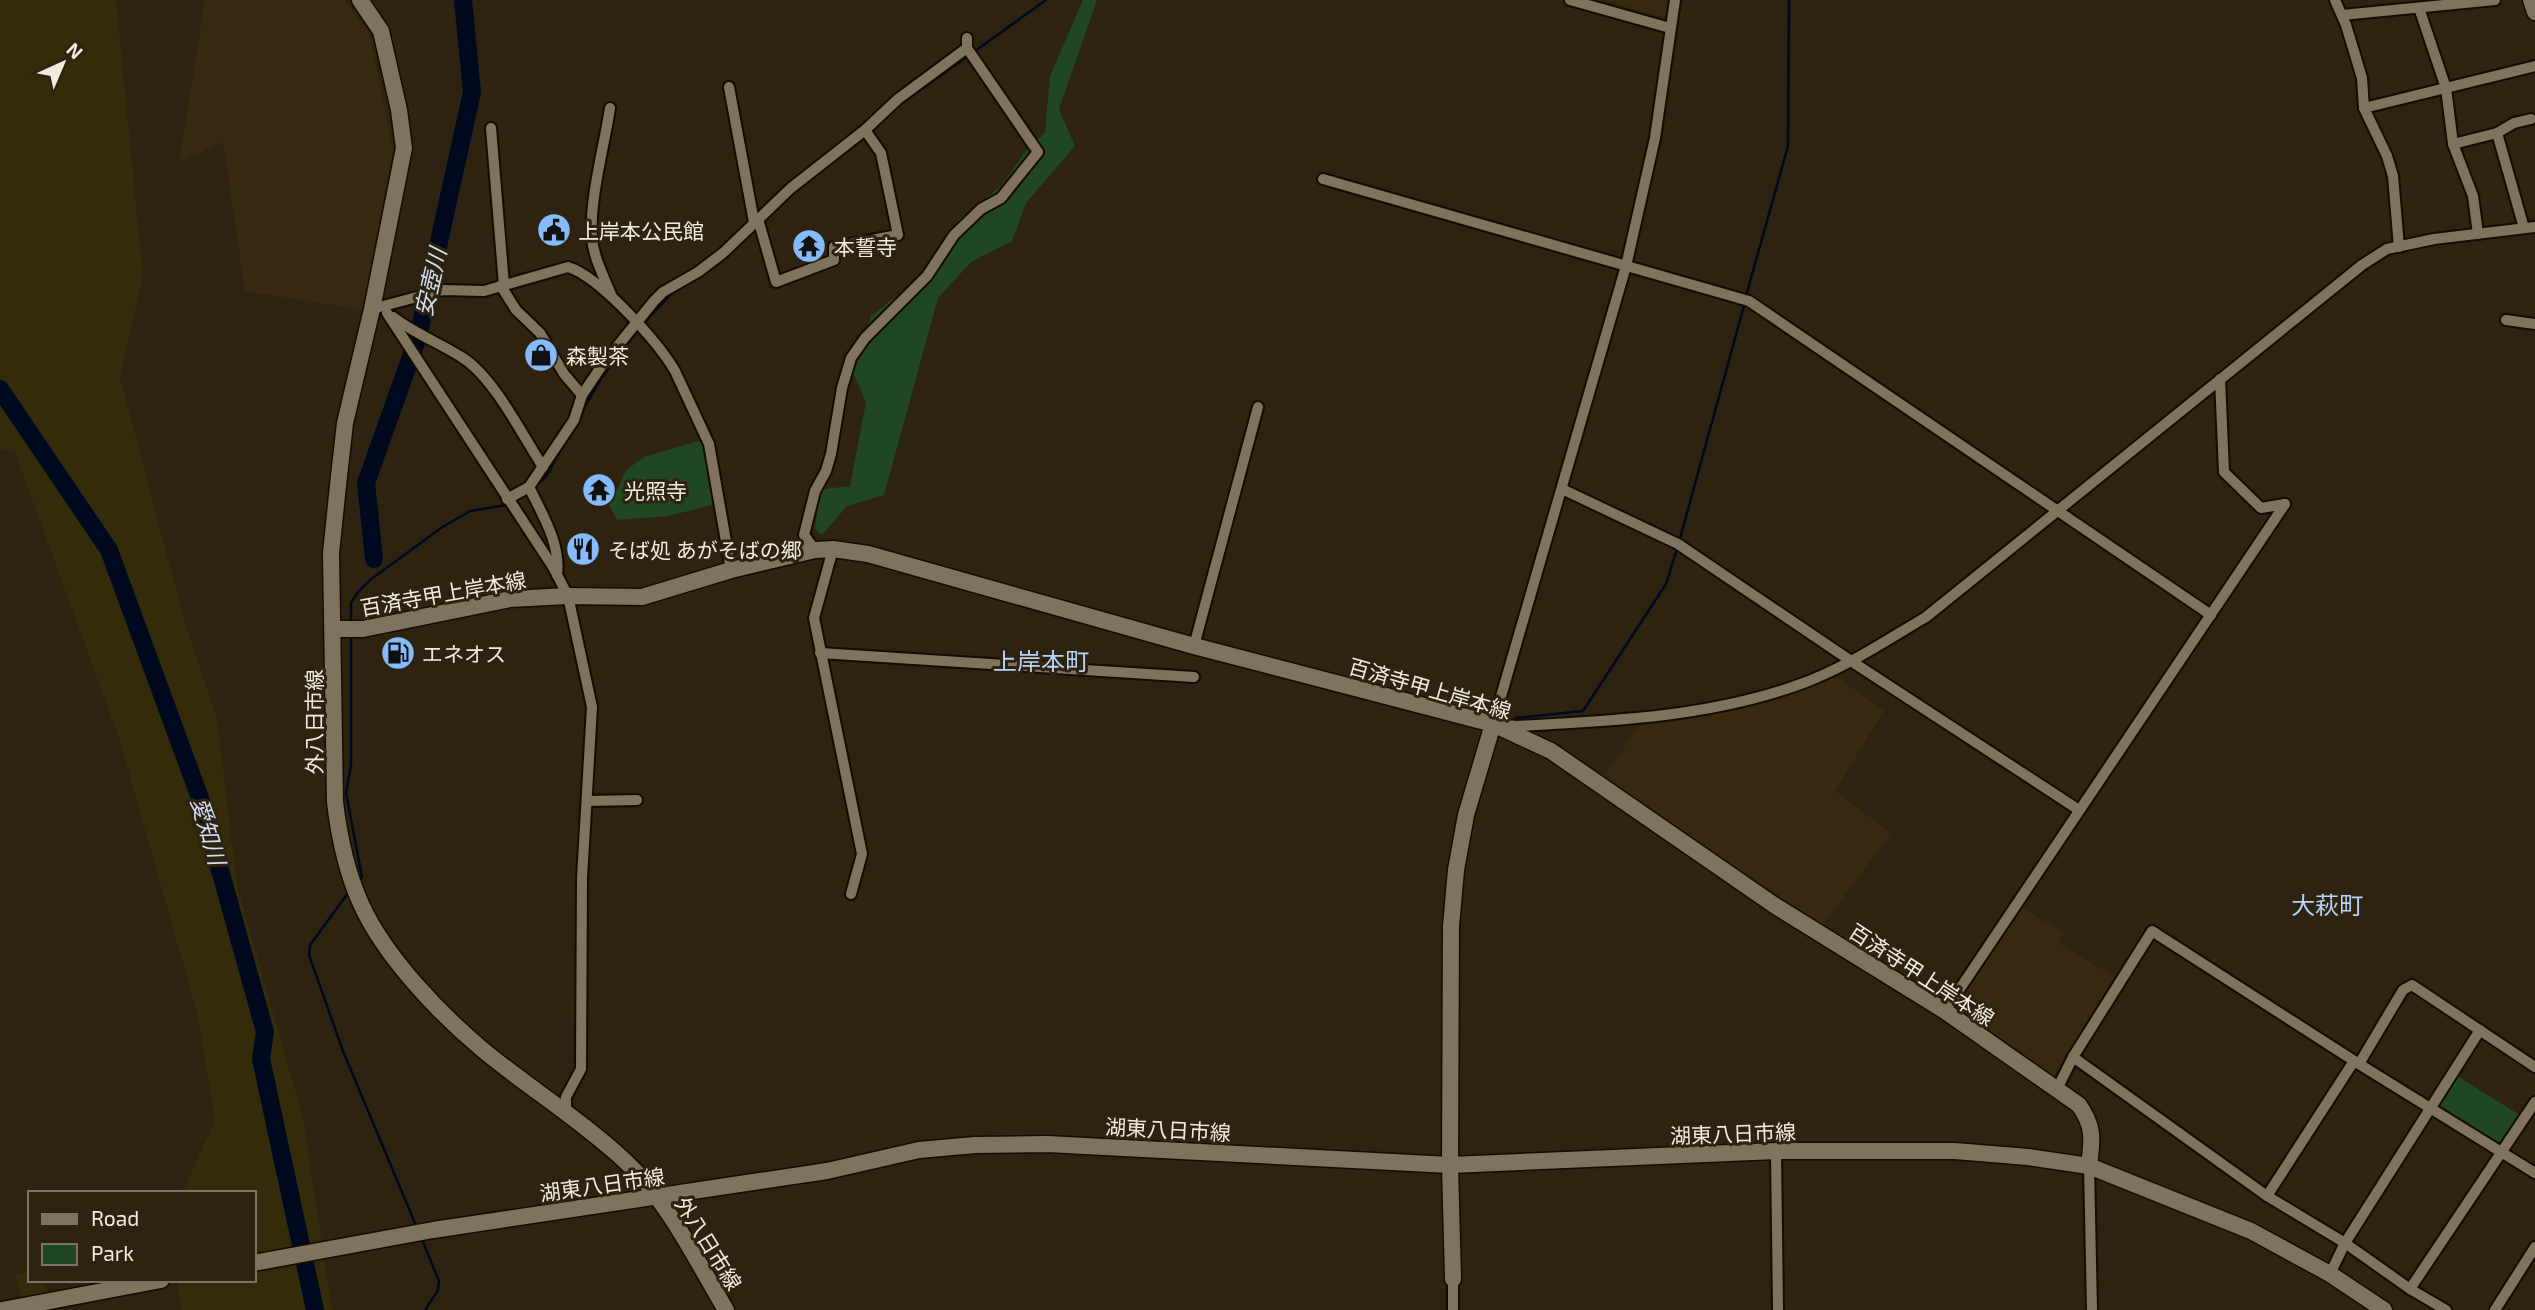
<svg xmlns="http://www.w3.org/2000/svg" width="2535" height="1310" font-family="'Exo 2','Noto Sans JP',sans-serif">
	<style>
		.built { fill: #362910 }
		.green { fill: #20471f }
		.sand { fill: #332b0a }
		.lines { fill: none; stroke-linecap: round; stroke-linejoin: round }
		.stream { stroke: #000a1f; stroke-width: 2.5 }
		.river { stroke: #000a1f; stroke-width: 18 }
		.street-casing { stroke: #150c00; stroke-width: 14 }
		.secondary-casing { stroke: #150c00; stroke-width: 19 }
		.street { stroke: #7f735e; stroke-width: 10 }
		.secondary { stroke: #7f735e; stroke-width: 16 }
		.labels { text-anchor: middle; dominant-baseline: central; stroke-width: 6; stroke-linejoin: round; paint-order: stroke }
		.poi-label { font-size: 21px; fill: #f1eadf; stroke: #2d2310; text-anchor: start }
		.street-label { font-size: 21px; fill: #f1eadf; stroke: #2d2310 }
		.water-label { font-size: 23px; font-style: italic; fill: #cfdff2; stroke: #2d2310 }
		.quarter-label { font-size: 24px; fill: #b5d3f7; stroke: #2d2310 }
	</style>
	<rect width="100%" height="100%" fill="#2d2310"/>
	<g class="built">
		<path d="M205 0H345L370 35 393 149 364 310 245 291 223 142 179 162Z"/>
		<path d="M1603 0H1669L1666 18Z"/>
		<path d="M1836 676 1884 711 1835 791 1891 833 1823 925 1602 780 1640 724 1678 721 1770 701Z"/>
		<path d="M2020 906 2063 932 2058 943 2115 977 2053 1078 1953 1009Z"/>
	</g>
	<g class="green">
		<path d="M1083 0H1097L1059 109 1075 146 1026 203 1012 241 971 262 938 298 884 495 847 506 822 535 815 529 818 498 824 489 850 486 866 402 853 373 871 316 906 288 931 262 959 219 1002 185 1025 152 1045 132 1050 76Z"/>
		<path d="M698 441 705 445 716 504 668 516 617 520 606 499 618 488 626 470 644 457Z"/>
		<path d="M2457 1076 2520 1115 2501 1144 2439 1105Z"/>
	</g>
	<g class="sand">
		<path d="M0 0H116L143 275 120 377 186 627 217 719 238 889 303 1118 332 1310H181L177 1280H254V1193H182L215 1121 197 1013 119 738 14 450 0 449Z"/>
		<path d="M30 1271V1280H41L59 1310H26L14 1275Z"/>
	</g>
	<g class="lines">
		<g class="stream">
			<path d="M975 51 1046 0"/>
			<path d="M904 101 970 55"/>
			<path d="M1746 296 1788 146 1789 0"/>
			<path d="M644 323 672 293"/>
			<path d="M582 412 602 377 639 329"/>
			<path d="M536 486 547 475 565 442"/>
			<path d="M514 502 528 493"/>
			<path d="M1679 542 1745 302"/>
			<path d="M351 624V603L358 592 370 580 441 528 470 511 507 505"/>
			<path d="M351 634V765L346 793 362 877 359 880"/>
			<path d="M1516 718 1583 711 1666 584 1677 549"/>
			<path d="M348 893 310 945 309 955 343 1051 417 1228"/>
			<path d="M421 1237 439 1281 438 1290 425 1310"/>
		</g>
		<g class="river">
			<path d="M0 389 109 550 200 798 265 1032 261 1059 315 1310"/>
			<path d="M374 559 366 483 418 337 472 92 463 0"/>
		</g>
		<g class="street-casing">
			<g id="street">
				<path d="M1570 0 1670 28"/>
				<path d="M1675 0 1655 138 1626 266 1493 724 1517 726C1612 721 1708 717 1798 685 1844 669 1885 641 1926 617L2362 265 2387 249 2434 239 2535 227"/>
				<path d="M2335 0 2346 25 2362 78 2364 108 2387 156 2393 176 2399 247"/>
				<path d="M2419 8 2446 88 2453 144 2473 196 2478 234"/>
				<path d="M2342 15 2495 0"/>
				<path d="M729 87 754 222"/>
				<path d="M610 108C604 148 589 200 592 239 594 259 605 279 612 297"/>
				<path d="M2364 108 2535 66"/>
				<path d="M491 128 504 285"/>
				<path d="M2497 133 2524 228"/>
				<path d="M2453 144 2497 133 2514 123 2531 119"/>
				<path d="M1323 179 1749 301 2211 615"/>
				<path d="M758 219 776 282 834 260V247L898 235 881 153 865 130"/>
				<path d="M501 286 516 310 540 333 564 374 582 395"/>
				<path d="M372 309 443 290 484 291 568 267C600 277 658 342 675 371L709 444 731 570"/>
				<path d="M387 313 553 567 568 596 592 707 582 878 581 1069 566 1097V1111"/>
				<path d="M393 317C415 334 440 343 463 358 494 378 523 436 543 467"/>
				<path d="M2506 320 2535 324"/>
				<path d="M2220 379 2224 472 2261 508 2285 504"/>
				<path d="M529 487C542 514 561 544 557 575"/>
				<path d="M1562 489 1678 544 1851 661 2079 810"/>
				<path d="M507 499 529 487 574 420 582 395 603 364 654 301 663 292 698 272 723 253 791 188 865 130 898 99 967 48V38"/>
				<path d="M833 549 814 618 862 854 851 894"/>
				<path d="M815 550 804 535 815 491 826 471 831 454 842 388 851 358 865 338 927 276 954 235 981 209 1001 198 1038 152 967 48"/>
				<path d="M1194 646 1258 407"/>
				<path d="M820 653 1194 677"/>
				<path d="M587 801 637 800"/>
				<path d="M1945 1011 2285 504"/>
				<path d="M2073 1057 2267 1196 2345 1243 2410 1289 2446 1310"/>
				<path d="M2359 1064 2403 990 2412 985 2535 1067"/>
				<path d="M2057 1089 2073 1057 2152 931 2359 1064 2535 1173"/>
				<path d="M1776 1151 1778 1310"/>
				<path d="M2089 1166 2092 1310"/>
				<path d="M2267 1196 2354 1061"/>
				<path d="M2330 1274 2345 1243 2480 1030"/>
				<path d="M1453 1279V1310"/>
				<path d="M2410 1289 2535 1102"/>
				<path d="M2495 1310 2535 1247"/>
			</g>
		</g>
		<g class="secondary-casing">
			<g id="secondary">
				<path d="M360 0 381 31 399 110 404 148 372 309 345 423 339 476 331 553 335 802C339 836 347 873 361 904 385 957 439 1013 483 1050 529 1088 581 1120 625 1161 669 1202 696 1260 726 1310"/>
				<path d="M2531 0 2535 12"/>
				<path d="M334 629H363L510 599 568 596 642 597 731 570 815 550 833 549 868 554 1194 646 1493 724 1551 751 1774 905 1945 1011 2079 1105C2095 1128 2092 1140 2089 1166L2251 1231 2330 1274 2384 1310"/>
				<path d="M254 1263 433 1230 827 1171 919 1150 975 1145 1047 1144 1450 1165 1776 1151H1955L2028 1157 2089 1166"/>
				<path d="M1453 1279 1450 1165 1451 926 1456 870 1466 815 1493 724"/>
				<path d="M2 1310 161 1280"/>
			</g>
		</g>
		<use href="#street" class="street"/>
		<use href="#secondary" class="secondary"/>
	</g>
	<defs>
		<g id="civic-disc" transform="scale(1.75)"><circle r="9.5" fill="#85bbfb" stroke="#2d2310"/><path d="M-.6-6.5H3V-4.5H.6V-3L4-1V1h2V6H-6V1h2V-1L-.6-3ZM-1.2 2.5V6h2.4V2.5Z" fill="#111"/></g>
		<g id="temple-disc" transform="scale(1.75)"><circle r="9.5" fill="#85bbfb" stroke="#2d2310"/><path d="M0-6L5-2H3V0L6.5 2.5H4V6H1.5V3h-3V6H-4V2.5H-6.5L-3 0V-2H-5Z" fill="#111"/></g>
		<g id="shop-disc" transform="scale(1.75)"><circle r="9.5" fill="#85bbfb" stroke="#2d2310"/><path d="M-5-2.5h2.3a2.7 3.5 0 0 1 5.4 0H5L5.5 6h-11ZM-1.5-2.5h3a1.5 2.3 0 0 0-3 0Z" fill="#111"/></g>
		<g id="restaurant-disc" transform="scale(1.75)"><circle r="9.5" fill="#85bbfb" stroke="#2d2310"/><path d="M-5-6h1v4h1v-4h1v4h1v-4h1v5L-1.5 .5V6h-2V.5L-5-1ZM5-6V6H3V1.5H1.5Q1.5-4 5-6Z" fill="#111"/></g>
		<g id="fuel-disc" transform="scale(1.75)"><circle r="9.5" fill="#85bbfb" stroke="#2d2310"/><path d="M-5.5-6h7V0h2V4h1.3V-2.5L3-4.5l.8-.8L6-3V5H2.5V1h-1V6h-7ZM-4.2-4.7v3.2H.2V-4.7Z" fill="#111"/></g>
	</defs>
	<g fill-rule="evenodd">
		<use href="#civic-disc" x="554" y="230"/>
		<use href="#temple-disc" x="809" y="246"/>
		<use href="#shop-disc" x="541" y="355"/>
		<use href="#temple-disc" x="599" y="490"/>
		<use href="#restaurant-disc" x="583" y="549"/>
		<use href="#fuel-disc" x="398" y="653"/>
	</g>
	<g class="labels">
		<g class="poi-label">
			<text x="578" y="230">上岸本公民館</text>
			<text x="834" y="246">本誓寺</text>
			<text x="566" y="355">森製茶</text>
			<text x="624" y="490">光照寺</text>
			<text x="608" y="549">そば処 あがそばの郷</text>
			<text x="422" y="653">エネオス</text>
		</g>
		<g class="street-label">
			<text transform="translate(443 593) rotate(-10)">百済寺甲上岸本線</text>
			<text transform="translate(1430 688) rotate(16)">百済寺甲上岸本線</text>
			<text transform="translate(313 722) rotate(-90)">外八日市線</text>
			<text transform="translate(1922 974) rotate(33)">百済寺甲上岸本線</text>
			<text transform="translate(1168 1129) rotate(3)">湖東八日市線</text>
			<text transform="translate(1733 1133) rotate(-2)">湖東八日市線</text>
			<text transform="translate(602 1184) rotate(-8)">湖東八日市線</text>
			<text transform="translate(709 1243) rotate(58)">外八日市線</text>
		</g>
		<g class="water-label">
			<text transform="translate(430 282) rotate(-77)">安壺川</text>
			<text transform="translate(209 831) rotate(74)">愛知川</text>
		</g>
		<g class="quarter-label">
			<text x="1041" y="660">上岸本町</text>
			<text x="2327" y="904">大萩町</text>
		</g>
	</g>
	<rect x="28" y="1191" width="228" height="91" fill="#2d2310" stroke="#7b7363" stroke-width="2"/>
	<rect x="42" y="1214" width="35" height="10" fill="#7f735e" stroke="#7b7363" stroke-width="2"/>
	<text x="91" y="1226" font-size="21" fill="#f1eadf">Road</text>
	<rect x="42" y="1244" width="35" height="21" fill="#20471f" stroke="#7b7363" stroke-width="2"/>
	<text x="91" y="1261" font-size="21" fill="#f1eadf">Park</text>
	<g transform="translate(63 63) rotate(44)" stroke="#2d2310" stroke-width="5" paint-order="stroke">
	<path d="M0-5L12 26L0 18L-12 26Z" fill="#f1eadf"/>
	<text y="-10" font-size="19" font-weight="bold" text-anchor="middle" fill="#f1eadf">N</text>
	</g>
</svg>
